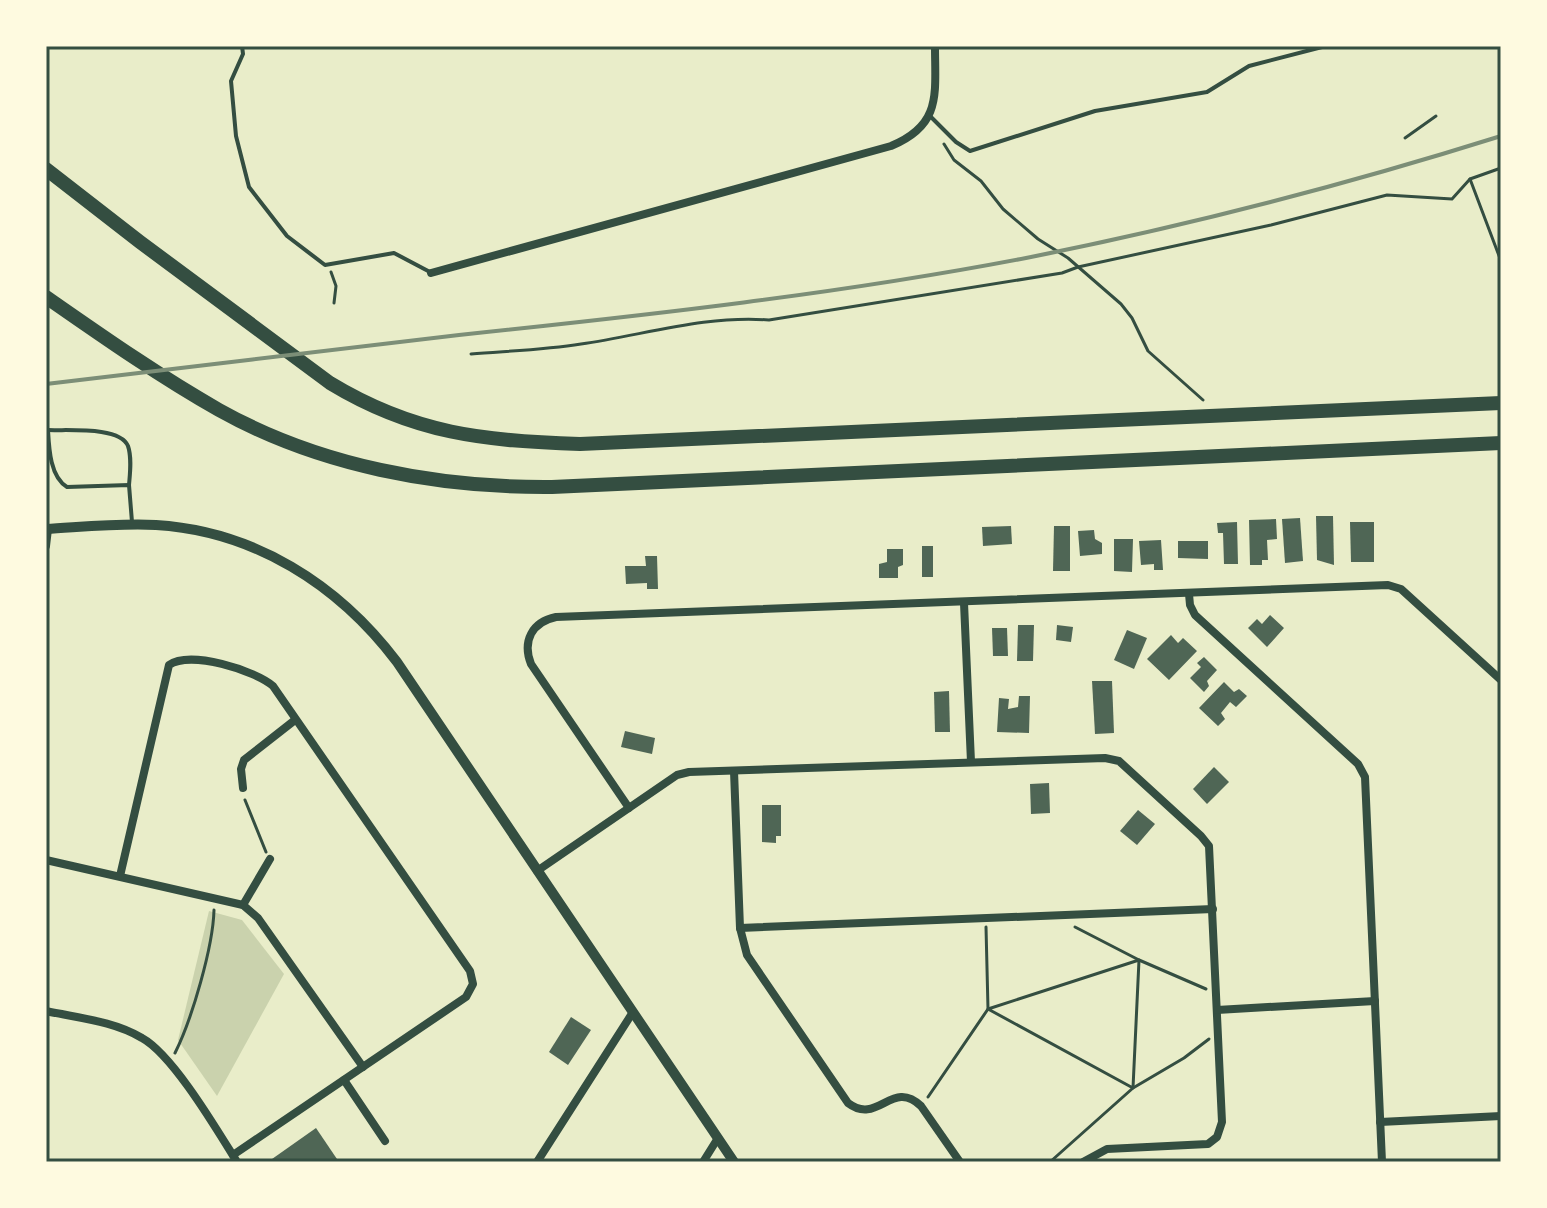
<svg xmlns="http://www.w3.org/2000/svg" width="1547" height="1208" font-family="Helvetica,sans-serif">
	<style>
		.green { fill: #cad2ad }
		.building { fill: #4f6655 }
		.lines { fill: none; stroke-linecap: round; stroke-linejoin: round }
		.path { stroke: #344e41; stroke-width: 3 }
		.service { stroke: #344e41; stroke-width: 4 }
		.minor { stroke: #344e41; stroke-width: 8 }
		.tertiary { stroke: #344e41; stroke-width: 10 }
		.primary { stroke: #344e41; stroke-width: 14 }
		.rail { stroke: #7c8e77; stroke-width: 4 }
		.neatline { fill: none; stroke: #344e41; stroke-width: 3 }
	</style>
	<rect width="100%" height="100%" fill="#e9edc9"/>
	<path class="green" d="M209 911 242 920 284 974 217 1096 178 1040Z"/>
	<g class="building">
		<path d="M1316 516H1333L1334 565 1317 560Z"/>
		<path d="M1300 518 1303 561 1285 563 1282 519Z"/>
		<path d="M1276 519 1277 539 1267 540 1268 560H1262V565H1250L1249 520Z"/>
		<path d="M1237 522 1238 564H1224L1223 533H1218L1217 523Z"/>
		<path d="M1350 522H1374V562H1351Z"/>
		<path d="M1011 526 1012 544 983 546 982 527Z"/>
		<path d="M1054 526H1070V571H1053Z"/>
		<path d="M1094 530 1095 539 1102 543V554L1080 556 1078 531Z"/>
		<path d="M1114 539H1133L1132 572 1114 571Z"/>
		<path d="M1161 540 1163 570H1154V564L1141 565 1139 541Z"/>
		<path d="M1178 541H1208V559L1178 558Z"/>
		<rect x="922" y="546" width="11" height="31"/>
		<path d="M887 549H903V565L898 567V578H879V564L887 562Z"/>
		<path d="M645 556H657L658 589H647V583L626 584 625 566H646Z"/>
		<path d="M1270 615 1284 628 1267 647 1248 628 1257 619 1262 624Z"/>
		<path d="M1018 625H1034L1033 661H1017Z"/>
		<path d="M1057 625 1073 627 1071 642 1056 640Z"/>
		<path d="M992 628H1007L1008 656H993Z"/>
		<path d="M1127 630 1147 638 1134 669 1114 660Z"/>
		<path d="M1171 635 1178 643 1183 638 1197 651 1169 680 1147 659Z"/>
		<path d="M1204 657 1217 670 1207 681 1209 686 1204 692 1190 678 1201 667 1197 663Z"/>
		<path d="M1092 681H1112L1114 733 1095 734Z"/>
		<path d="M1224 682 1234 692 1239 689 1247 696 1236 707 1230 702 1221 713 1225 719 1218 726 1199 708Z"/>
		<path d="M949 691 950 732H935L934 692Z"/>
		<path d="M1019 696H1030L1029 733 997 732 999 698 1009 699 1008 709 1018 707Z"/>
		<path d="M625 731 655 738 652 754 621 747Z"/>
		<path d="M1214 767 1229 782 1207 804 1193 789Z"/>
		<path d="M1049 783 1050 813 1031 814 1030 784Z"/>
		<path d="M762 805H781V836H776V843L762 842Z"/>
		<path d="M1138 810 1155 824 1137 845 1120 831Z"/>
		<path d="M571 1017 591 1030 568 1065 549 1052Z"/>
		<path d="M316 1128 339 1162H274L272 1159Z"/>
	</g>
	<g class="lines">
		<g class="path">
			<path d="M1405 138 1436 116"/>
			<path d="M944 144 954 160 981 181 1003 209 1038 239 1068 258 1121 304 1132 318 1148 351 1203 400"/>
			<path d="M1501 168 1470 179 1501 261"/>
			<path d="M331 272 336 286 334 303"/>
			<path d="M471 354C507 351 544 350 581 344 644 335 705 315 769 320L1062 273 1078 267 1271 225 1387 195 1452 199 1470 179"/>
			<path d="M245 800 266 852"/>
			<path d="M1075 927 1139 960 1206 989"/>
			<path d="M1139 960 1133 1088 988 1009Z"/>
			<path d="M175 1053C192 1019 213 947 214 910"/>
			<path d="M928 1097 988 1009 986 927"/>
			<path d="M1050 1162 1133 1088 1184 1058 1209 1039"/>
		</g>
		<g class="service">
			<path d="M242 46 243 54 231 81 236 136 249 187 287 236 325 265 394 253 430 272"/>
			<path d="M930 116 956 142 970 151 1095 111 1207 92 1249 66 1326 46"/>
			<path d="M48 430C49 448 50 477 67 487L129 485 132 522"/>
			<path d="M48 430C67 431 120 426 128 446 132 458 130 473 129 485"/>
		</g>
		<g class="minor">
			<path d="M431 273 891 146C942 125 935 94 935 46"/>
			<path d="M46 546 48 529"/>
			<path d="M1189 594 1190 605 1195 615 1358 764 1365 777 1382 1162"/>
			<path d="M964 603 971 762"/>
			<path d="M734 771 740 928 747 955 848 1103C878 1126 892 1078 921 1106L960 1162"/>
			<path d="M243 788 241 769 244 760 295 720"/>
			<path d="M629 808 531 664C522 641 532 622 556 617L1388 585 1401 589 1501 680"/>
			<path d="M46 860 243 905 258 918 363 1067"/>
			<path d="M537 871 677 775 689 772 1105 758 1119 761 1201 836 1209 846 1222 1122 1217 1137 1208 1144 1107 1149 1083 1162"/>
			<path d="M120 876 169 665C190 650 254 670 273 686L470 971 473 984 466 997 233 1155"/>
			<path d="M243 905 270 859"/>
			<path d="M740 928 1213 909"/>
			<path d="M1217 1010 1375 1001"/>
			<path d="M46 1011C78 1018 114 1021 142 1038 173 1055 217 1130 237 1162"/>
			<path d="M344 1080 385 1141"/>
			<path d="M1380 1122 1501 1116"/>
			<path d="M537 1162 633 1012"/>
			<path d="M703 1162 718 1138"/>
		</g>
		<path class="tertiary" d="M46 529C82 527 119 523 156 525 254 531 338 584 397 662L734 1162"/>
		<g class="primary">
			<path d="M46 169 140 242 330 383C414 434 485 441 580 444L1501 403"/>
			<path d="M46 297C102 336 159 376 219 410 319 466 438 488 552 487L1501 443"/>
		</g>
		<path class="rail" d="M46 384C184 368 321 351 459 335 649 315 839 294 1026 258 1187 226 1345 185 1501 136"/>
	</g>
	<rect width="1547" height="1208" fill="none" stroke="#fefae0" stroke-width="96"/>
	<rect x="48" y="48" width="1451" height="1112" class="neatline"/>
</svg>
